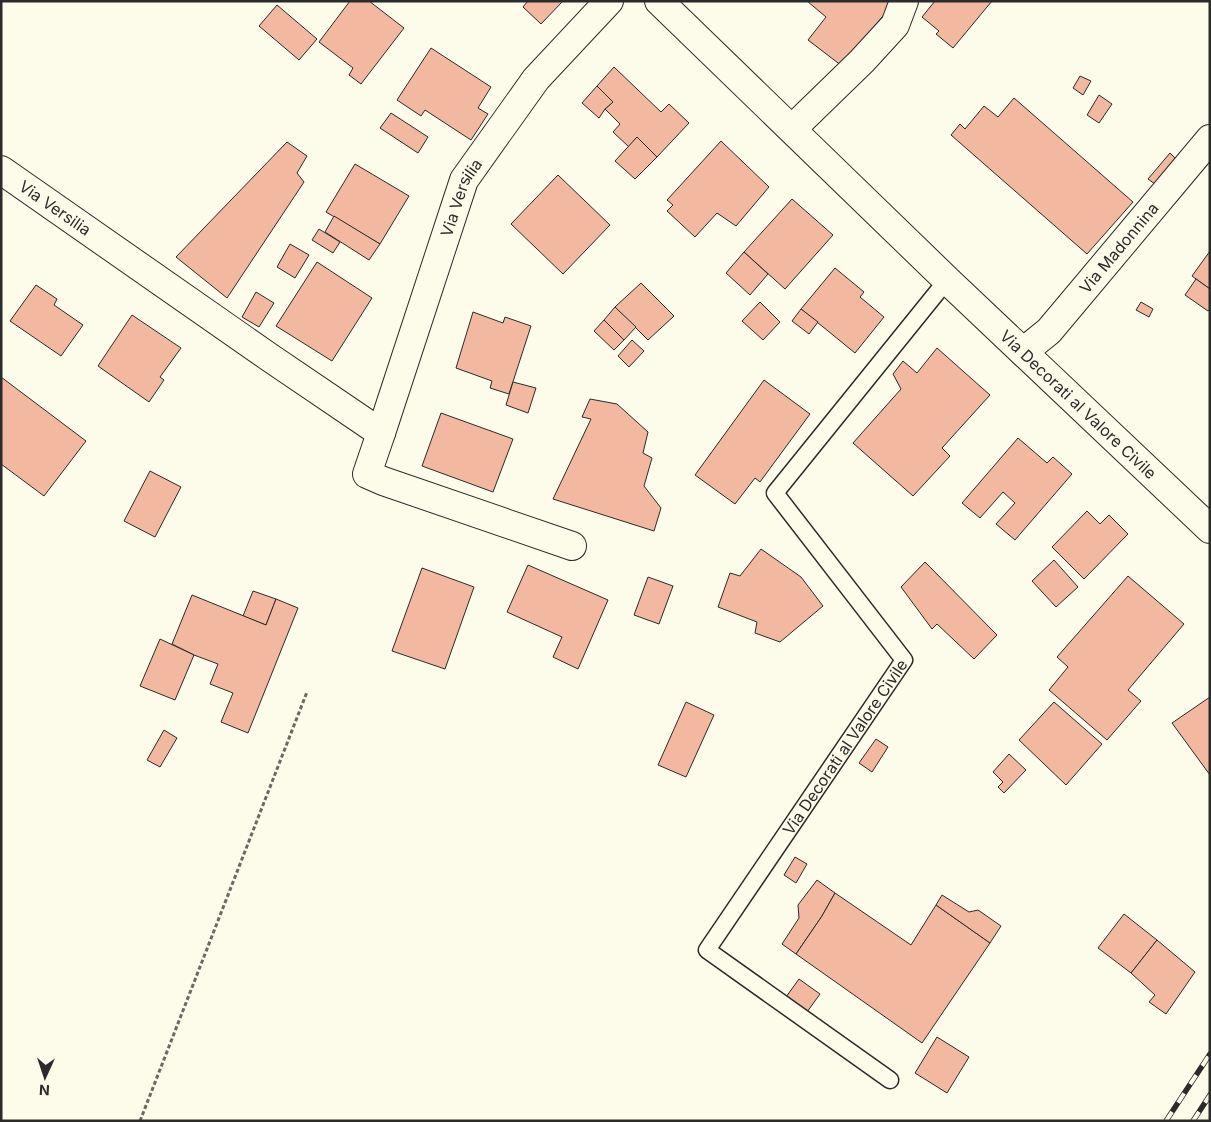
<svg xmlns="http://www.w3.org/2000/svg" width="1211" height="1122" font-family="Inter,sans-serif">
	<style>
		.building { fill: #f2b8a0; stroke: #2b2b2b }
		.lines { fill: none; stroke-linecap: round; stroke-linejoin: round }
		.lane-casing { stroke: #2b2b2b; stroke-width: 19 }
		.street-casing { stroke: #2b2b2b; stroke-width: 30 }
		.secondary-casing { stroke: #2b2b2b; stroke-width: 30 }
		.path { stroke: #6a6964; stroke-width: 3; stroke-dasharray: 4 2.5; stroke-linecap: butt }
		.lane { stroke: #fdfbea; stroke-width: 16 }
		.street { stroke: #fdfbea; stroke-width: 28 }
		.secondary { stroke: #fdfbea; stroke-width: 28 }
		.rail-casing { stroke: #2b2b2b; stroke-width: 5.5 }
		.rail { stroke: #fdfbea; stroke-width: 4; stroke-dasharray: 11; stroke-linecap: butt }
		.labels { text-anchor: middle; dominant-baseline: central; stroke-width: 4; stroke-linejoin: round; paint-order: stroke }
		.street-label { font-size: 16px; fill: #2b2b2b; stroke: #fdfbea }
	</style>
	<rect width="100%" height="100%" fill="#fdfbea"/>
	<g class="building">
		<path d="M350 1H369L404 28 361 84 349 75 353 68 319 42Z"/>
		<path d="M528 1H563L541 24 523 7Z"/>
		<path d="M807 1H891L887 11 842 66 808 40 826 17Z"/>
		<path d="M935 1H992L953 48 936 34 939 31 922 17Z"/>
		<path d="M277 5 317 39 299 60 259 26Z"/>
		<path d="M431 48 491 87 478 108 488 114 471 140 425 110 421 116 397 100Z"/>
		<path d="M614 67 661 112 669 104 689 123 657 157 637 137 629 147 613 132 620 124 605 109 613 102 597 86Z"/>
		<path d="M1080 76 1091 81 1083 95 1073 88Z"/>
		<path d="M597 86 613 102 605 109 599 118 582 103Z"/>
		<path d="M1099 95 1112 104 1099 123 1087 115Z"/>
		<path d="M1014 98 1133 202 1087 254 951 135 960 124 965 129 984 106 998 117Z"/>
		<path d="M391 113 428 137 418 153 380 128Z"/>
		<path d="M637 137 657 157 635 179 615 161Z"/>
		<path d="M721 141 769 187 736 226 717 213 695 237 667 211 673 205 667 200Z"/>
		<path d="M287 142 307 156 297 173 304 182 227 298 176 257Z"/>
		<path d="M1170 153 1180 163 1159 187 1148 179Z"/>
		<path d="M355 164 409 196 380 244 326 212Z"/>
		<path d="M558 175 610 225 563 274 511 224Z"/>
		<path d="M792 199 833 235 785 289 744 252Z"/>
		<path d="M334 216 380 244 369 260 325 232Z"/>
		<path d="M319 229 340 242 333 253 312 240Z"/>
		<path d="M290 244 309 255 295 278 277 267Z"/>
		<path d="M1210 251V289L1192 276Z"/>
		<path d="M744 252 768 274 750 295 726 273Z"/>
		<path d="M317 262 372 298 332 361 276 326Z"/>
		<path d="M835 268 864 292 860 297 884 317 855 353 801 309Z"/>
		<path d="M1196 279 1210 289V309L1208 311 1185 295Z"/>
		<path d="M641 283 674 316 648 340 615 307Z"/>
		<path d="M36 285 57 299 54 305 83 325 61 356 10 321Z"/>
		<path d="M256 292 274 303 259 327 242 317Z"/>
		<path d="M760 302 780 322 763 340 742 321Z"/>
		<path d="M1141 302 1153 309 1149 317 1136 310Z"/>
		<path d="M615 307 636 327 624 340 604 320Z"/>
		<path d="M801 309 818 322 809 334 792 321Z"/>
		<path d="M473 312 503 323 505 317 531 326 509 394 490 388 492 381 456 368Z"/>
		<path d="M132 315 181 348 160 377 164 380 149 402 98 366Z"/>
		<path d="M604 320 624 340 614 350 594 331Z"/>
		<path d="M632 340 644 351 629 367 618 356Z"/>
		<path d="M937 348 990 395 942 448 950 456 913 496 853 443 901 389 893 374 903 361 917 373Z"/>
		<path d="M1 377 86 441 44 496 1 464Z"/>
		<path d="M764 380 810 414 760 482 755 478 735 504 695 475Z"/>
		<path d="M513 382 536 388 528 413 506 405Z"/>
		<path d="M590 399 617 404 648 432 643 453 652 458 644 486 661 508 654 531 553 499 591 419 582 417Z"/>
		<path d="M441 413 513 439 493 492 422 466Z"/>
		<path d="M1018 438 1047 463 1053 457 1072 474 1015 540 996 524 1015 503 1003 492 980 518 962 503Z"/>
		<path d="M150 471 181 487 155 537 124 521Z"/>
		<path d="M1087 511 1100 524 1109 515 1128 534 1084 579 1052 547Z"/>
		<path d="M761 549 801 577 823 606 780 642 755 633 757 622 718 607 730 573 740 576Z"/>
		<path d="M1054 560 1078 587 1056 607 1032 581Z"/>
		<path d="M925 562 997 635 974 659 937 624 932 629 901 587Z"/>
		<path d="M528 565 608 600 578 669 553 657 562 637 507 612Z"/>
		<path d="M422 568 474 587 445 669 392 651Z"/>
		<path d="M1128 576 1184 624 1128 690 1141 701 1107 740 1049 690 1068 667 1057 657Z"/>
		<path d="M648 577 673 586 659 624 634 615Z"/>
		<path d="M253 591 276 599 266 625 243 616Z"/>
		<path d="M192 595 266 625 276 599 298 608 248 733 221 722 233 693 210 684 218 664 194 655 172 644Z"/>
		<path d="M160 639 194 655 175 700 140 686Z"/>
		<path d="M1210 697V775L1172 723Z"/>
		<path d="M686 702 714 715 686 777 658 765Z"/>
		<path d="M1054 702 1102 744 1066 785 1019 740Z"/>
		<path d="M164 730 177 738 160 767 147 760Z"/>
		<path d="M876 739 888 747 872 772 859 763Z"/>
		<path d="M1009 754 1026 770 1004 793 998 787 1003 782 993 772Z"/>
		<path d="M795 857 807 864 796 883 784 875Z"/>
		<path d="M817 880 835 893 822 916 796 954 782 944 799 918 798 905Z"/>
		<path d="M835 893 911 945 936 905 990 943 922 1043 796 954 822 916Z"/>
		<path d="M942 895 969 912 978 910 1001 926 990 943 936 905Z"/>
		<path d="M1124 914 1157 940 1131 973 1098 948Z"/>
		<path d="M1157 940 1195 972 1166 1014 1149 1002 1155 995 1131 973Z"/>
		<path d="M799 979 820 994 807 1012 786 997Z"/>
		<path d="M937 1037 969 1057 947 1093 915 1073Z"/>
	</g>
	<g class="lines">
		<g class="lane-casing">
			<g id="lane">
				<path id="s1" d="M890 1080 707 950 904 660 775 493 947 280"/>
			</g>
		</g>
		<g class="street-casing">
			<g id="street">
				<path d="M792 129 862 61 895 25 904 1"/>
				<path id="s2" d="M1 170 269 357 381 433 464 180 536 79 609 1"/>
				<path id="s3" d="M1023 352 1049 331 1210 139"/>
				<path d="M381 433 367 474 383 481 572 546"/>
			</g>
		</g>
		<g class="secondary-casing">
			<g id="secondary">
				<path id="s4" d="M659 1 947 280 1210 529"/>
			</g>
		</g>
		<path class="path" d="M140 1121 307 692"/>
		<use href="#lane" class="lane"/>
		<use href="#street" class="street"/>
		<use href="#secondary" class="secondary"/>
		<g class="rail-casing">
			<g id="rail">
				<path d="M1166 1121 1210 1054"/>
				<path d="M1193 1121 1210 1095"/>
			</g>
		</g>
		<use href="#rail" class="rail"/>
	</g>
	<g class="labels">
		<g class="street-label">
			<text stroke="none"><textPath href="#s2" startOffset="711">Via Versilia</textPath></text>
			<text stroke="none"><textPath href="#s2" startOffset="66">Via Versilia</textPath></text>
			<text stroke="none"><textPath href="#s3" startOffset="142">Via Madonnina</textPath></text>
			<text stroke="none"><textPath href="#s4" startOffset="582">Via Decorati al Valore Civile</textPath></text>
			<text stroke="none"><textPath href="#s1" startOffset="470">Via Decorati al Valore Civile</textPath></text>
		</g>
	</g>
	<rect width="1211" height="1122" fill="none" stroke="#2b2b2b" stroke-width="5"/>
	<g transform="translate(45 1077) rotate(183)" stroke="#fdfbea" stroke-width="4" paint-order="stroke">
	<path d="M0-4L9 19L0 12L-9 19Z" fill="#2b2b2b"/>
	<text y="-8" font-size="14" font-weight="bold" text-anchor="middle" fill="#2b2b2b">N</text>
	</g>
</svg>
